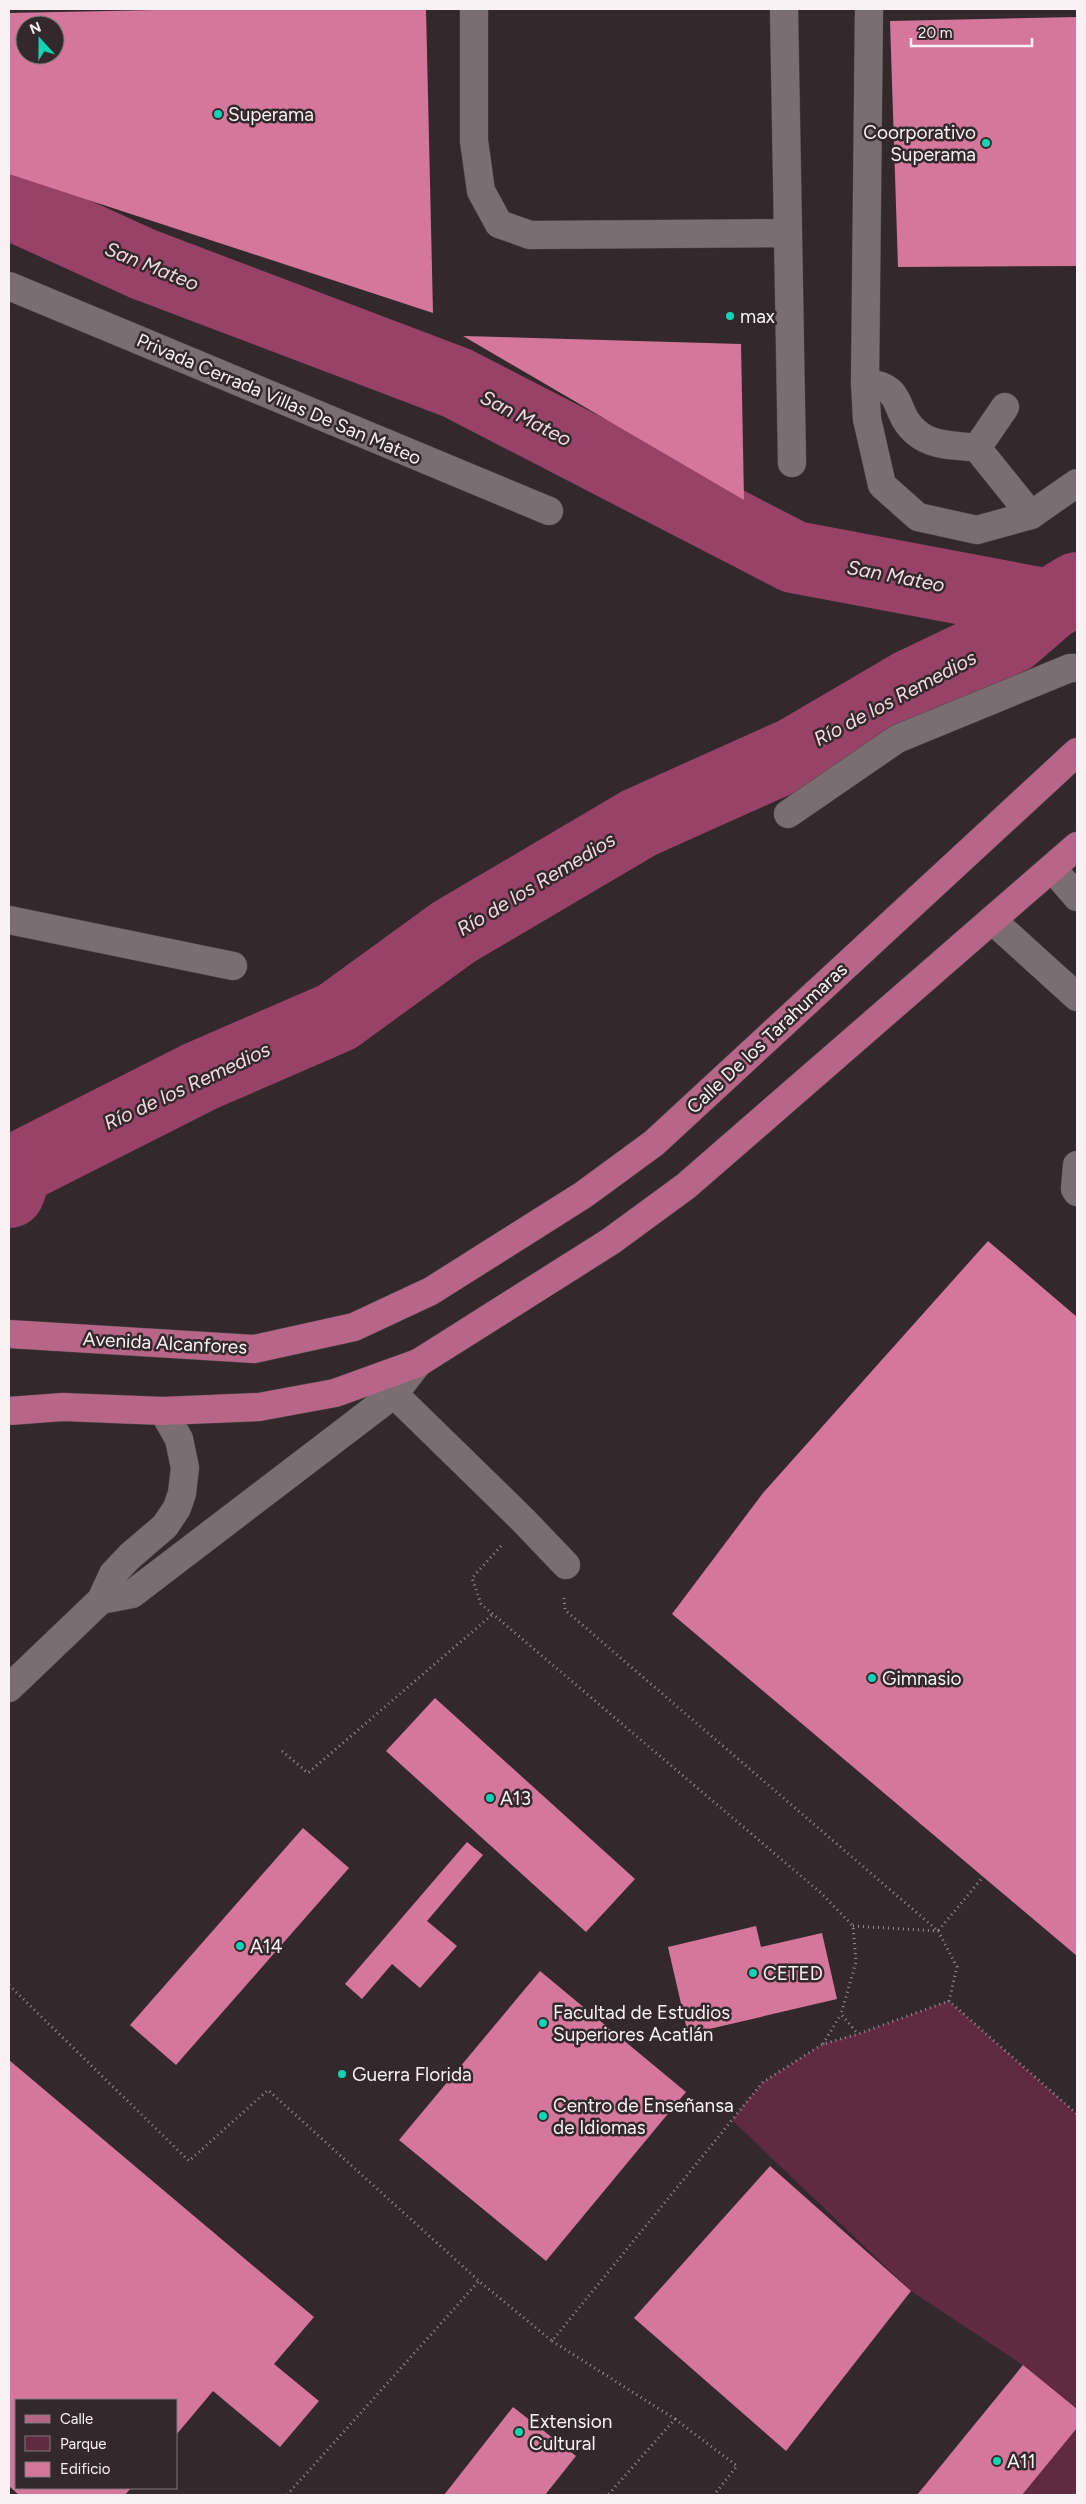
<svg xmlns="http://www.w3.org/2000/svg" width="1086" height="2504" font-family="Figtree,sans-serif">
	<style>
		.green { fill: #602a40 }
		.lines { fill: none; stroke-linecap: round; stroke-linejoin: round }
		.river { stroke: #994267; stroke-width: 72 }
		.building { fill: #d4779b; fill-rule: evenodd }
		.minor-casing { stroke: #50484b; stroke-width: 29 }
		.major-casing { stroke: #50484b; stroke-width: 29 }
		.path { stroke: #988f92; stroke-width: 3; stroke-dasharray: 1 4; stroke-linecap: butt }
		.minor { stroke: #7a6e72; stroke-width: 28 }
		.major { stroke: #b86688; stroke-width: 28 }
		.poi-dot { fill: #0fd5b4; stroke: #33292c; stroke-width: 2 }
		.labels { text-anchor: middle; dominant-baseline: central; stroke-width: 5; stroke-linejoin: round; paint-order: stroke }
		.poi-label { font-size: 19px; fill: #f9f2f4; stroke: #33292c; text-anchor: start }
		.street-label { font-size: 19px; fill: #f9f2f4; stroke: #33292c }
		.water-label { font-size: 20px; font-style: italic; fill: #f5dbe3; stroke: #33292c }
	</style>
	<rect width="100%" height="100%" fill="#33292c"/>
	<g class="green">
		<path d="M949 2001 1077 2114V2409L1023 2365 911 2291 732 2120 763 2082 823 2044 858 2034Z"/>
		<path d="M1077 2428V2495H1022Z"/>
	</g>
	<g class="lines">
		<g class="river">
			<path d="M9 203 143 264 457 383 794 557 1049 605"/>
			<path d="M9 1192 17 1169 201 1076 337 1017 454 932 639 823 795 753 911 685 1012 637 1049 605 1077 588"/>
		</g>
	</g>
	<g class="building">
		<path d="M205 9H426L433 313 9 174V13ZM25 25H55V55H25Z"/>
		<path d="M1077 17V266L898 267 890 21Z"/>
		<path d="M463 336 741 344 744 500Z"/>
		<path d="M988 1241 1077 1317V1956L672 1614 763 1493Z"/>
		<path d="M435 1698 635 1879 586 1932 386 1751Z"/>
		<path d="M303 1828 349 1868 176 2065 130 2025Z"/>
		<path d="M467 1842 483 1855 427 1921 457 1946 420 1988 392 1964 362 1999 345 1984Z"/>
		<path d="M756 1926 761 1947 822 1933 837 1999 688 2034 668 1947Z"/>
		<path d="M540 1971 686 2092 546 2261 399 2140Z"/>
		<path d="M9 2060 314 2317 274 2364 319 2401 280 2447 213 2391 176 2435V2400H16V2488H131L125 2495H19L9 2486Z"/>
		<path d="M770 2166 911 2291 786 2451 634 2318Z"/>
		<path d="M1023 2365 1077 2409V2428L1022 2495H917Z"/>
		<path d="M513 2407 576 2456 545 2495H444Z"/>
	</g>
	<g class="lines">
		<g class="minor-casing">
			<g id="minor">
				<path d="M474 9V141L481 191 499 224 530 235 788 233 784 9"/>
				<path d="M869 9 865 383 867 419 882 485 918 517 977 530 1031 515 1077 483"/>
				<path d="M788 233 792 463"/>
				<path d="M9 286 549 511"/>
				<path d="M865 383C907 386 891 412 917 433 933 447 958 445 977 448L1031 515"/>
				<path d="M977 448 1005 407"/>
				<path d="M788 814 897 739 1070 668H1077"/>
				<path d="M1052 868 1077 897"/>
				<path d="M9 920 233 966"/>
				<path d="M992 920 1077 997"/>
				<path d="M1077 1165 1075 1189 1077 1192"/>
				<path d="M394 1394 523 1520 566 1565"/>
				<path d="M101 1600 132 1594 394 1394 418 1363"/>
				<path d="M9 1688 101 1600 113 1574 130 1556 165 1526 177 1508 182 1493 185 1468 179 1439 163 1411"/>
			</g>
		</g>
		<g class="major-casing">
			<g id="major">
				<path d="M9 1334 254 1349 354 1327 431 1291 583 1195 654 1143 1077 752"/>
				<path d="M9 1411 63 1407 163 1411 259 1407 335 1393 418 1363 611 1241 686 1186 1077 846"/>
			</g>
		</g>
		<g class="path">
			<path d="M501 1546 472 1578 481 1604 821 1893 853 1926 856 1962 841 2014 858 2034"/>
			<path d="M564 1598 565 1610 938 1931 983 1877"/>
			<path d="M282 1751 308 1773 493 1614"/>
			<path d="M853 1926 938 1931 957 1967 949 2001 1077 2114"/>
			<path d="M9 1985 189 2161 268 2090 479 2281"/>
			<path d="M823 2044 841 2014"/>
			<path d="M552 2341 675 2419 608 2495"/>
			<path d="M675 2419 737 2466 714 2495"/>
			<path d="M287 2495 479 2281 552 2341 763 2082 823 2044 858 2034 949 2001"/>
		</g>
		<use href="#minor" class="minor"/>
		<use href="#major" class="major"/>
	</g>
	<g class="poi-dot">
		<circle cx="218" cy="114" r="5"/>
		<circle cx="986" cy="143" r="5"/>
		<circle cx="730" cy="316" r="5"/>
		<circle cx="872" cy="1678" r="5"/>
		<circle cx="490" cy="1798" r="5"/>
		<circle cx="240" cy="1946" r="5"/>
		<circle cx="753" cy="1973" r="5"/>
		<circle cx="543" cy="2023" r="5"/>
		<circle cx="342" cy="2074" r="5"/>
		<circle cx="543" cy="2116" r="5"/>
		<circle cx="519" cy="2432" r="5"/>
		<circle cx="997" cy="2461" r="5"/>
	</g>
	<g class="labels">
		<g class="poi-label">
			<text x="228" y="114">Superama</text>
			<text x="976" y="132" text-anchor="end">Coorporativo<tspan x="976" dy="22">Superama</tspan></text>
			<text x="740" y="316">max</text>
			<text x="882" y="1678">Gimnasio</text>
			<text x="500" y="1798">A13</text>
			<text x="250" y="1946">A14</text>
			<text x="763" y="1973">CETED</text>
			<text x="553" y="2012">Facultad de Estudios<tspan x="553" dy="22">Superiores Acatlán</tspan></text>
			<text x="352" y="2074">Guerra Florida</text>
			<text x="553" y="2105">Centro de Enseñansa<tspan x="553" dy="22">de Idiomas</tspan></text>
			<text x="529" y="2421">Extension<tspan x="529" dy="22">Cultural</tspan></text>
			<text x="1007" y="2461">A11</text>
		</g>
		<g class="street-label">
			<text transform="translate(279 399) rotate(23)">Privada Cerrada Villas De San Mateo</text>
			<text transform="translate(767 1038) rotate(-43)">Calle De los Tarahumaras</text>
			<text transform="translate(165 1343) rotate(3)">Avenida Alcanfores</text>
		</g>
		<g class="water-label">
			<text transform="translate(152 266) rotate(22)">San Mateo</text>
			<text transform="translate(526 418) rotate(27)">San Mateo</text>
			<text transform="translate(896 576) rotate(11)">San Mateo</text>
			<text transform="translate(895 698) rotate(-28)">Río de los Remedios</text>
			<text transform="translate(536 884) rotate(-31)">Río de los Remedios</text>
			<text transform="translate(187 1086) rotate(-25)">Río de los Remedios</text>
		</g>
	</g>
	<rect width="1086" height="2504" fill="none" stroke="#f9f2f4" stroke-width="20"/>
	<rect x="15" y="2399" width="162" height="90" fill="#33292c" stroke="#82797c"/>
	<rect x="25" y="2415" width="25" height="8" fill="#b86688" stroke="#82797c"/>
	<text x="60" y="2424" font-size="15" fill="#f9f2f4">Calle</text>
	<rect x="25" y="2436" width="25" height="15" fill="#602a40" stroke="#82797c"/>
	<text x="60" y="2449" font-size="15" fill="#f9f2f4">Parque</text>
	<rect x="25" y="2462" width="25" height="15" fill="#d4779b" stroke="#82797c"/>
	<text x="60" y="2474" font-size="15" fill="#f9f2f4">Edificio</text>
	<g transform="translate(40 40) rotate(339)"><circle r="24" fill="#33292c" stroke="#82797c"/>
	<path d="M0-4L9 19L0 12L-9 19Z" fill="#0fd5b4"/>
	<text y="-8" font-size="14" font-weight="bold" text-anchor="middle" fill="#f9f2f4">N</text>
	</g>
	<path d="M911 38v8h121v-8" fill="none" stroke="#f9f2f4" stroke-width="2.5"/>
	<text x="918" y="38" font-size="15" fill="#f9f2f4" stroke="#33292c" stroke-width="4" paint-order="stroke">20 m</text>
</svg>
